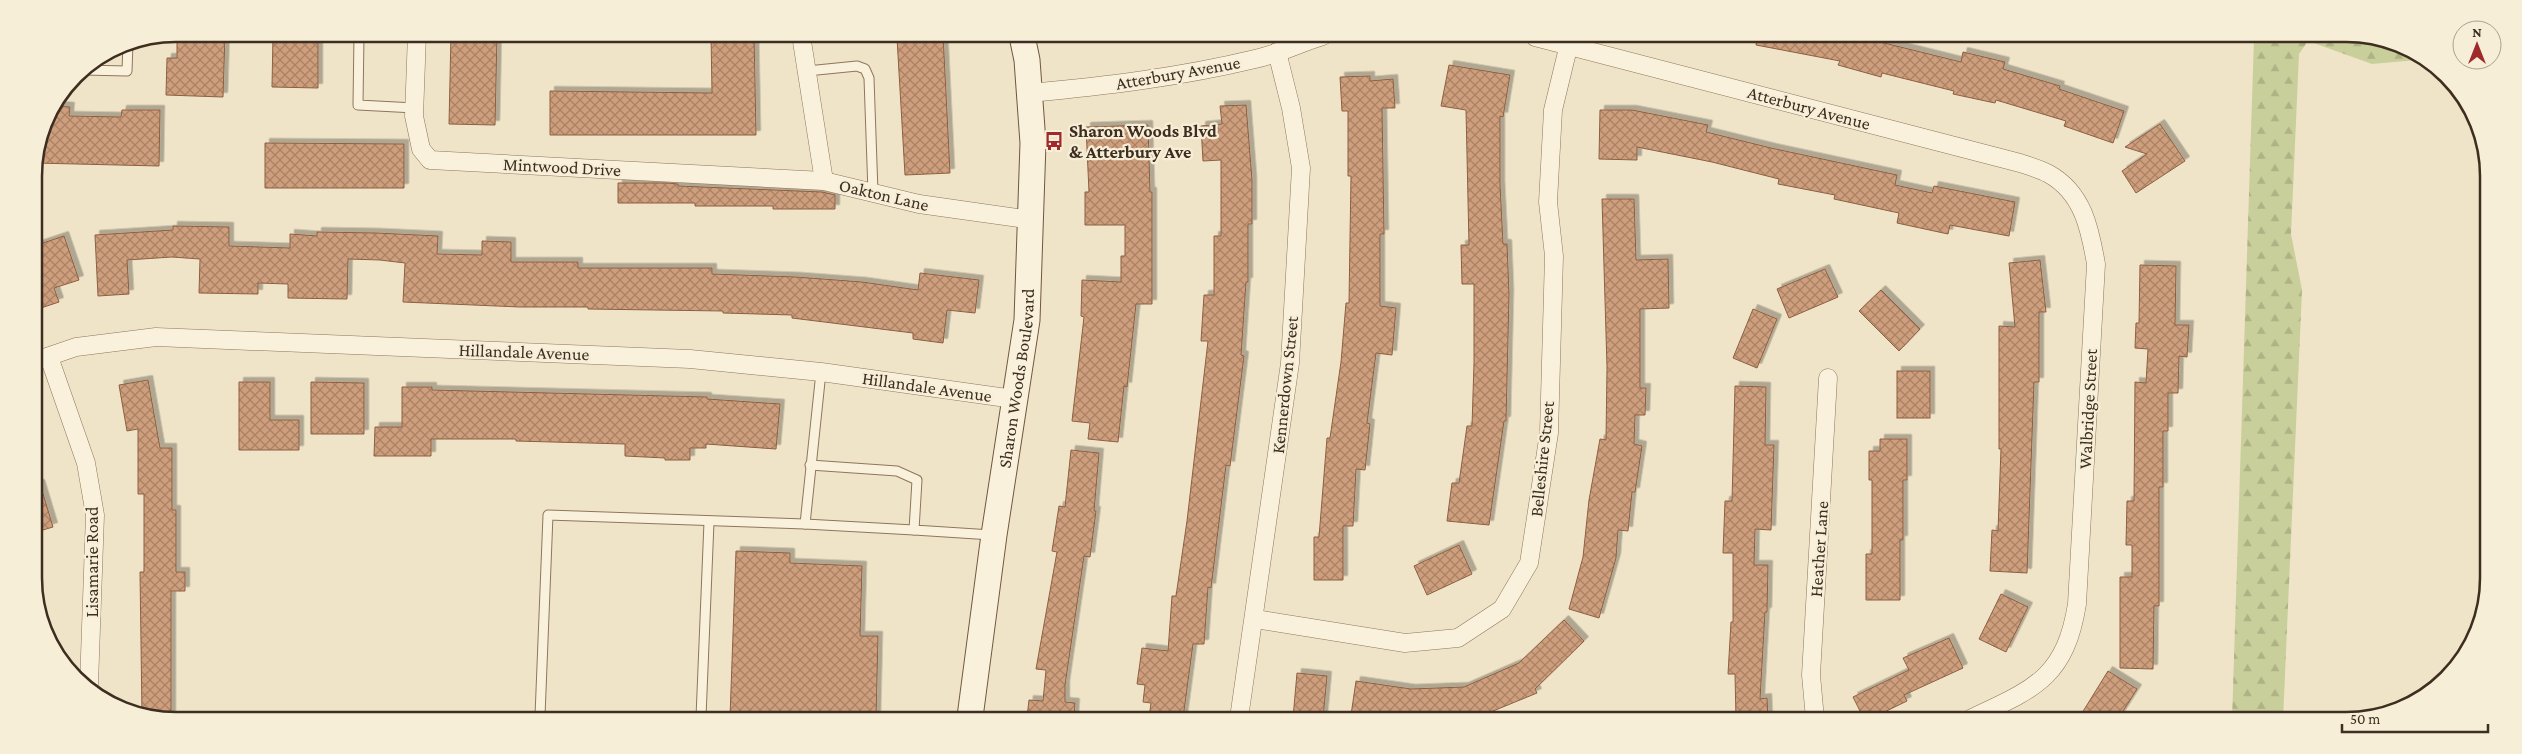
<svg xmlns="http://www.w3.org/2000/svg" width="2522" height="754" font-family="'Crimson Pro',serif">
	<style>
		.forest { fill: url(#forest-firs) }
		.building { fill: url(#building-cross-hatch); stroke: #8d5f41; filter: url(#shadow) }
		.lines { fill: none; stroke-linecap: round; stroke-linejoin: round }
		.lane-casing { stroke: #8d765c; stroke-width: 11 }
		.street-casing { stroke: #8d765c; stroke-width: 19 }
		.secondary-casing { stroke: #6f573f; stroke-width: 27 }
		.lane { stroke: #faf1dc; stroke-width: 9 }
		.street { stroke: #faf1dc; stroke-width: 18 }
		.secondary { stroke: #faf1dc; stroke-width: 25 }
		.labels { text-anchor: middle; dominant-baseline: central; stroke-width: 4.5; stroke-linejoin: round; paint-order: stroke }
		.street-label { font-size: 18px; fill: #3d2e20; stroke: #f7eed8 }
		.poi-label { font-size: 18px; font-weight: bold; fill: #3d2e20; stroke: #f7eed8; text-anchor: start }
		.rim { fill: none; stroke: #3d2e20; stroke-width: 2.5 }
	</style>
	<defs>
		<pattern id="forest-firs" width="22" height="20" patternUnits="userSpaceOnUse" patternTransform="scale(1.25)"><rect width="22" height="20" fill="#c9cf9b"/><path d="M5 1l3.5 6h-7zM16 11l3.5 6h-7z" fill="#aeb285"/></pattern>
		<pattern id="building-cross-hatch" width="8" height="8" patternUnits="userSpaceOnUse" patternTransform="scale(1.25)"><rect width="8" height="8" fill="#cf9f7d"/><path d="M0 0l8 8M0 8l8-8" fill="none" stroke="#a98266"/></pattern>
		<filter id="shadow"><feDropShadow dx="4.5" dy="-4.5" stdDeviation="0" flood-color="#0004"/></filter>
	</defs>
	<rect width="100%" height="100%" fill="#f0e4c8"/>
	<path class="forest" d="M2254 38 2382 39 2417 60 2372 64 2308 41 2299 54 2291 234 2302 290 2283 720H2232Z"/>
	<g class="building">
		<path d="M177 34H225L223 97 166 95 167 58H177Z"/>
		<path d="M273 34H318V88L272 87Z"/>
		<path d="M451 34H497L495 125 449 124Z"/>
		<path d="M711 35H754L756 135H550V91L712 93Z"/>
		<path d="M943 35 950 173 905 175 897 38Z"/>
		<path d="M1757 37H1860L1961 62 1963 52 2005 62 2003 69 2060 86 2059 89 2124 111 2113 143 2064 126 2066 121 1996 100 1995 103 1953 94 1954 91 1882 73 1881 77 1838 65 1840 61 1756 45Z"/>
		<path d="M1449 65 1510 75 1503 117 1500 116V185L1503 244H1507L1509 294 1506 421H1504L1489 525 1447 521 1452 483H1459L1467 426H1472L1474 363V284H1462L1461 245H1469L1466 110 1441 106Z"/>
		<path d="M1370 76V81L1393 79 1395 108H1382L1384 234H1380V306L1396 308 1392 355 1376 353 1367 423 1370 424 1365 470 1356 469 1353 526H1343V580H1314V537H1319L1327 438H1330L1341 362 1346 303H1349L1351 176H1348V111H1342L1340 77Z"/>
		<path d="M1246 105 1252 180V224H1248V282H1246L1241 355 1244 356 1230 466 1226 465 1211 588 1208 587 1204 644H1193L1183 718H1149L1151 703 1143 702 1145 685 1137 684 1142 648 1168 651 1172 596H1176L1187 521 1208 341H1201L1204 295H1214V236H1221V160L1203 161 1201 126 1222 124 1220 106Z"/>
		<path d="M55 106 70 107 69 116 121 117 122 110H160L159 166 35 163 45 121Z"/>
		<path d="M1600 110H1632L1708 125 1706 132 1771 148 1897 175 1895 185 1932 193 1934 186 2015 202 2009 236 1950 225 1948 234 1897 223 1899 213 1834 199 1835 195 1778 184 1779 179 1712 162 1637 147V160L1599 159Z"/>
		<path d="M2160 124 2185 161 2136 193 2122 171 2147 154 2125 147Z"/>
		<path d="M1148 125 1150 192H1152V304H1136L1127 387 1124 386 1118 442 1088 439 1090 423 1072 421 1084 317 1081 316 1082 280 1121 282V256H1125V225H1085V192H1089L1086 127Z"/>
		<path d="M265 143 404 144V188H265Z"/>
		<path d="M618 183H667L678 184V186L822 192 835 195V209H773V206H695V203H618Z"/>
		<path d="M1602 199H1634L1636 260 1668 259 1669 308 1640 309V388H1646L1645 415H1635L1634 444 1642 446 1635 492H1632L1628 531 1618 530 1616 558 1599 618 1569 609 1583 557 1589 500 1600 439 1606 440 1607 367Z"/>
		<path d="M173 226 229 227V246L290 248V234L317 236V232L376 233 438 236 437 254 482 255V241L511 242V262H578V268H712V274L796 277 862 282 918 290 920 273 979 280 975 313 947 310 943 343 913 339V333L792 318V315L723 313V311L588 309V307H520L403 302 405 263 380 260 348 259 347 299 288 298V284L258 283V294L199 293 200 259 172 257 127 260 129 294 98 296 95 235 173 230Z"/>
		<path d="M64 236 79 280 54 288 59 302 35 310 34 246Z"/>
		<path d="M2040 260 2046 312H2039V382H2034L2027 573 1990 571 1992 530 1998 531 2001 449H1999V326L2015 327 2009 263Z"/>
		<path d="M2140 265 2176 266 2175 325H2189L2187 357 2179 356 2178 393H2168V431H2163V487H2159V606H2154L2153 669 2120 668V577H2132V545H2126L2127 501H2134L2135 382 2146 383 2148 349 2135 348 2136 323H2139Z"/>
		<path d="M1825 269 1838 297 1789 318 1777 289Z"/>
		<path d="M1881 290 1920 329 1899 351 1859 311Z"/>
		<path d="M1753 309 1777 319 1757 368 1733 358Z"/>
		<rect x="1897" y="371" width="33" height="47"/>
		<path d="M148 380 160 448H172V510H176V572H185V591H171V716L142 715 140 572H144V494H138V429L127 431 119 385Z"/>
		<path d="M239 382H270V420H299V450H239Z"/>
		<path d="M311 382 364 383V434H311Z"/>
		<path d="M1735 386 1766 387 1765 445H1774L1771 530 1755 529 1754 565H1768L1767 612H1765L1760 699 1767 698 1768 719H1736L1735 674H1728L1731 622H1733V553H1723L1725 501H1732Z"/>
		<path d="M402 387H432V390L707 397V399L780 404 776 449 706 444V448H690V460H665V458L625 456V444L516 441V439H431V456H374L375 427H402Z"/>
		<path d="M1880 439H1907V480H1903V540H1900V600H1866V554H1872V480H1869V451H1880Z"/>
		<path d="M1071 450 1099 453 1094 511H1096L1090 557 1084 556 1065 685V702L1075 703 1074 717H1027L1029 700 1043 701 1046 670 1036 669 1057 552 1052 551 1059 506 1065 507Z"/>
		<path d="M36 484H40L53 527 36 532Z"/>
		<path d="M1459 545 1472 574 1427 595 1414 566Z"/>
		<path d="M736 551 790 553V563L862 566 860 636H878L876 717H730Z"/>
		<path d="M2001 594 2028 607 2006 652 1979 639Z"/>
		<path d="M1564 620 1584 641 1535 689 1537 693 1476 718H1376L1351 715 1356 681 1411 689 1464 687 1519 663Z"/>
		<path d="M1949 638 1963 668 1904 695 1907 701 1870 719H1864L1853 697 1909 670 1903 658Z"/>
		<path d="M2108 671 2137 689 2118 719H2093L2082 713Z"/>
		<path d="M1297 673 1327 676 1323 718H1293Z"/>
	</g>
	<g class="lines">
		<g class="lane-casing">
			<g id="lane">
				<path d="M359 34 358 105 415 108"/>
				<path d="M83 70 127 71 128 43"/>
				<path d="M807 71 857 66 865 69 869 78 873 193"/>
				<path d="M810 465 897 471 917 480 914 530 992 535"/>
				<path d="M805 524 914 530"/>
				<path d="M540 716 548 515 805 524 821 372"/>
				<path d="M701 717 709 522"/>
			</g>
		</g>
		<g class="street-casing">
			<g id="street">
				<path d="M417 34 414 116 421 149 430 160 824 181 919 204 1032 220"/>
				<path d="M801 35 824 181"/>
				<path d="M1535 37 2020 163C2029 166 2040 169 2049 174 2083 193 2090 229 2096 264L2077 604C2065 679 2033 689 1970 719"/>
				<path d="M1029 93C1106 86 1180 77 1255 59 1278 54 1300 43 1323 36"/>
				<path d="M49 357 86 463 95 515 89 684"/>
				<path d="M35 361 76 347 156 337 690 359 821 372 1014 399"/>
				<path d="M1255 619 1405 643 1458 638 1502 609 1529 563 1549 433 1554 256 1548 202 1553 110 1569 44"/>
				<path d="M1239 718 1290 363 1301 168 1291 108 1277 52"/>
				<path d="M1815 719 1811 675 1828 378"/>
			</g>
		</g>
		<g class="secondary-casing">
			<g id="secondary">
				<path id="s1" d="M970 717 994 535 1027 320 1033 143 1027 60 1022 36"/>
			</g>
		</g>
		<use href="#lane" class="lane"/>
		<use href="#street" class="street"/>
		<use href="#secondary" class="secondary"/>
	</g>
	<defs>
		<g id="bus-bare" transform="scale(1.5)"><path d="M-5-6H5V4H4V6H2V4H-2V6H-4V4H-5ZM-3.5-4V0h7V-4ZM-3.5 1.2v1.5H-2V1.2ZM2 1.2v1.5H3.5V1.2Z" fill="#9e2a2b" stroke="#f7eed8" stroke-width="2.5" paint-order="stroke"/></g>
	</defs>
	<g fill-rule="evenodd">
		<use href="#bus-bare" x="1054" y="141"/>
	</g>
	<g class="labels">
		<g class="street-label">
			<text transform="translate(1178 73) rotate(-10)">Atterbury Avenue</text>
			<text transform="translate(1809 108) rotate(15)">Atterbury Avenue</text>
			<text transform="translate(562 167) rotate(3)">Mintwood Drive</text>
			<text transform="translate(884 195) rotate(13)">Oakton Lane</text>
			<text transform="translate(524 352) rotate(2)">Hillandale Avenue</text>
			<text stroke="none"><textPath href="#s1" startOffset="342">Sharon Woods Boulevard</textPath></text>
			<text transform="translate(1285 385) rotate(-84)">Kennerdown Street</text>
			<text transform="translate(927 387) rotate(8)">Hillandale Avenue</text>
			<text transform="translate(2088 409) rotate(-87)">Walbridge Street</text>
			<text transform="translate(1542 459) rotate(-84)">Belleshire Street</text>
			<text transform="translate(1819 549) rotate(-86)">Heather Lane</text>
			<text transform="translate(92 562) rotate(-90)">Lisamarie Road</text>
		</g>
		<g class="poi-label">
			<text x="1069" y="131">Sharon Woods Blvd<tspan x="1069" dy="21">&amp; Atterbury Ave</tspan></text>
		</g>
	</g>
	<path d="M0 0H2522V754H0ZM176 42H2346A134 134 0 0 1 2480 176V578A134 134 0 0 1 2346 712H176A134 134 0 0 1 42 578V176A134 134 0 0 1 176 42Z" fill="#f7eed8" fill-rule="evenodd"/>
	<path class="rim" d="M176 42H2346A134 134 0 0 1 2480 176V578A134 134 0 0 1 2346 712H176A134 134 0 0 1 42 578V176A134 134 0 0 1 176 42Z"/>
	<g transform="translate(2477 45)"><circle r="24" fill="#f7eed8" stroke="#ada18e"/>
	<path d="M0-4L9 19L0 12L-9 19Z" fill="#9e2a2b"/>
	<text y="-8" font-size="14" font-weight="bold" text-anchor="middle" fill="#3d2e20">N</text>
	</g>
	<path d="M2342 724v8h146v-8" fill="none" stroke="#3d2e20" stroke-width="2.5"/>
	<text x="2350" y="724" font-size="15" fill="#3d2e20" stroke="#f7eed8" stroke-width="4" paint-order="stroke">50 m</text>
</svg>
